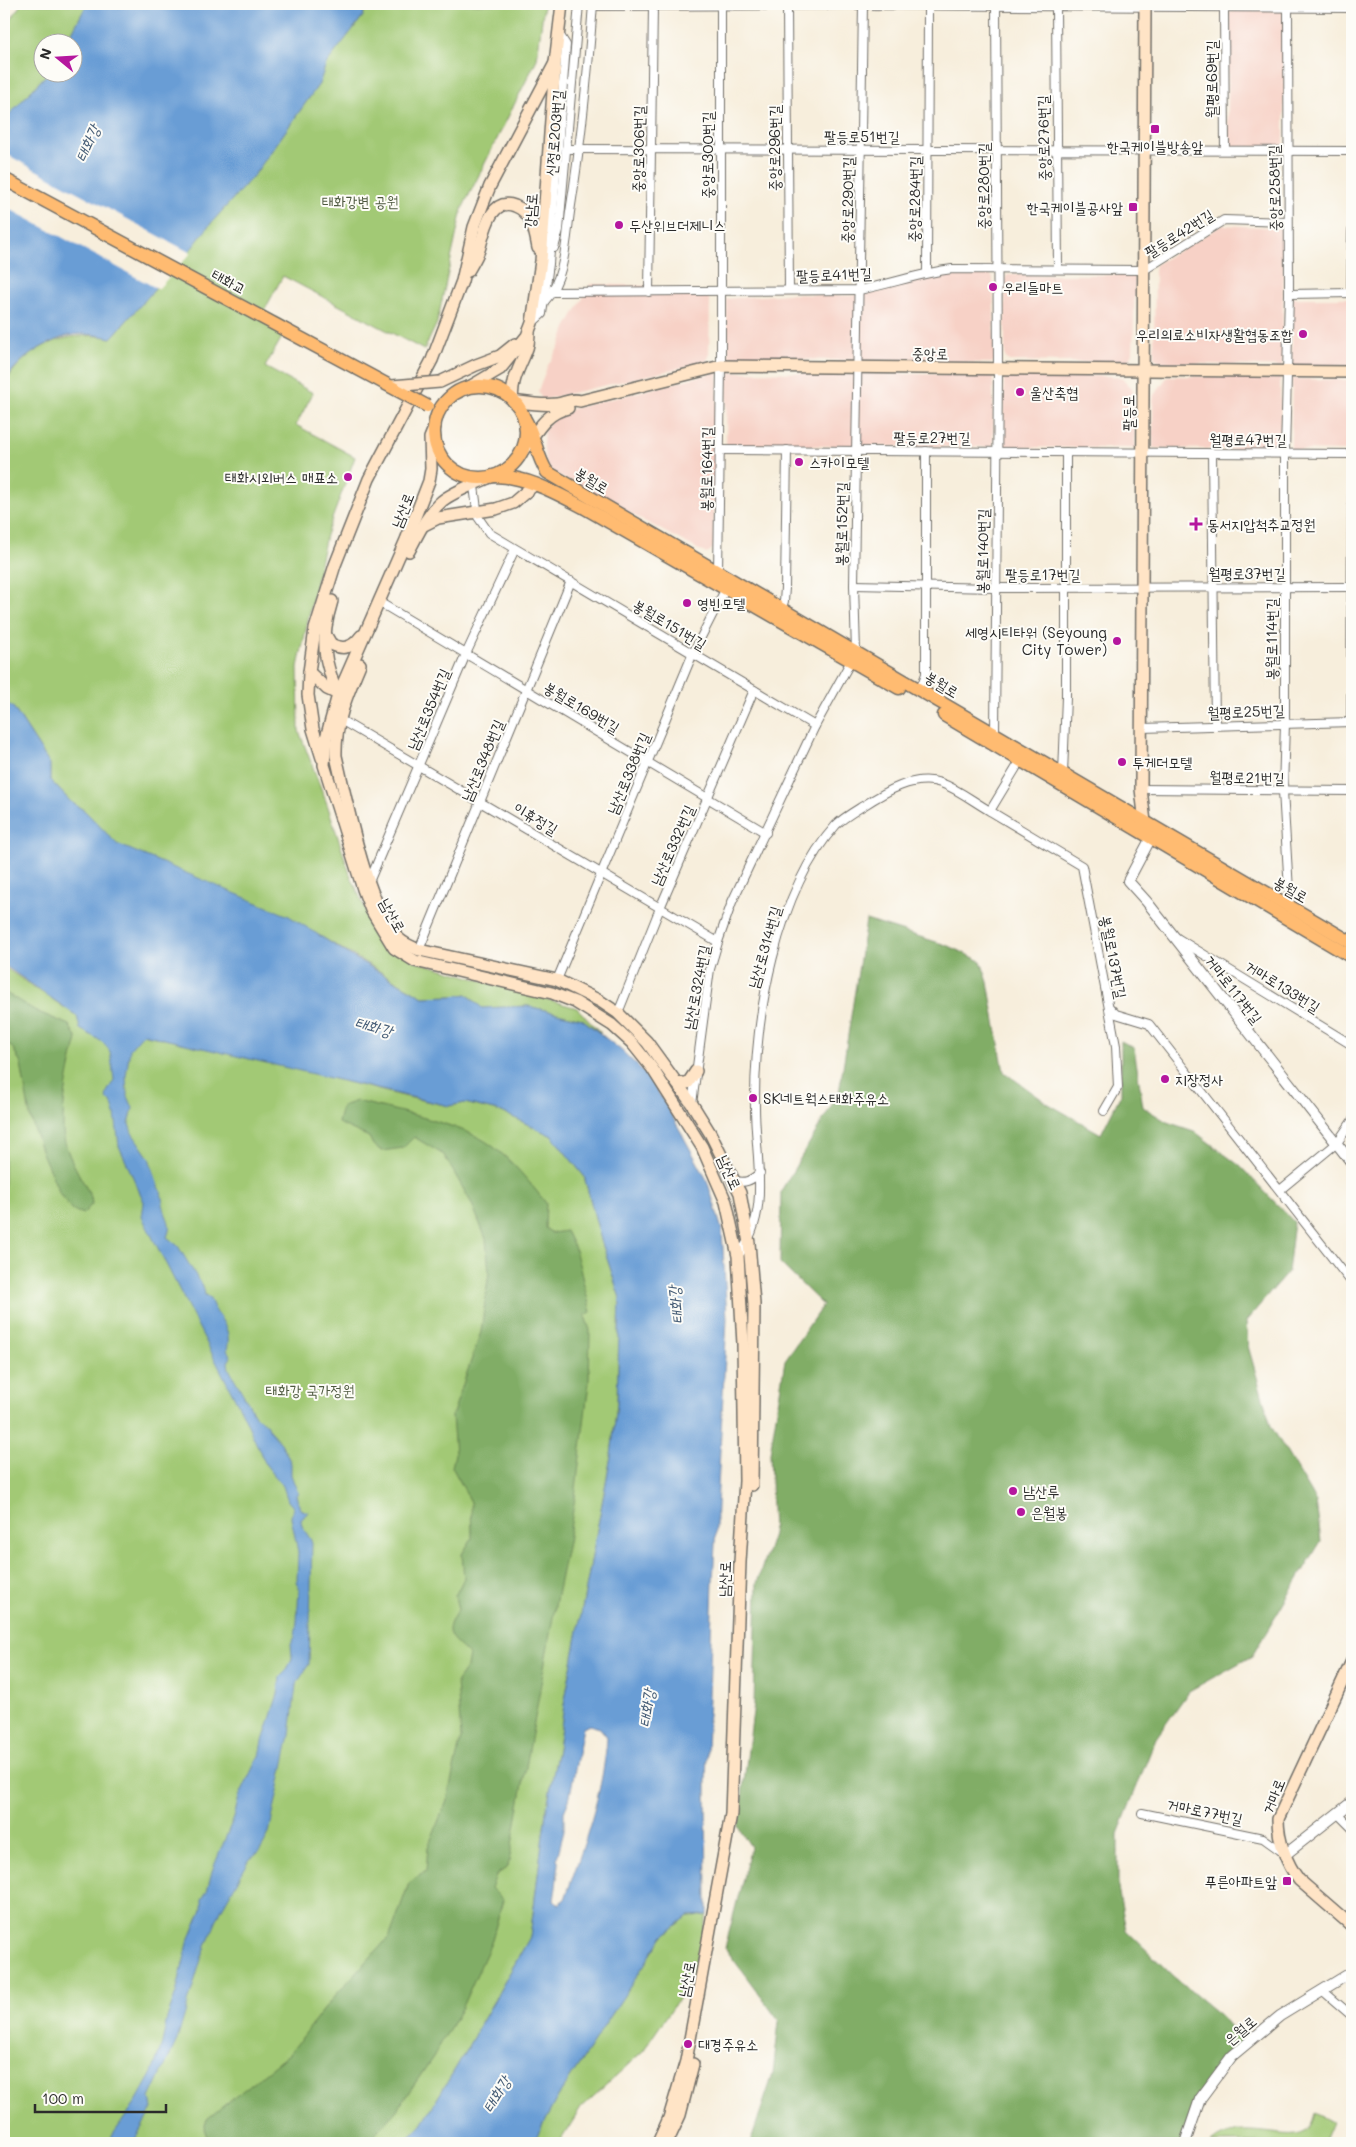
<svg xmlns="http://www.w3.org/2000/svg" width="1356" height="2147" font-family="Mali,'Poor Story',sans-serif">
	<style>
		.built { fill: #f7d1c6 }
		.green { fill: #a2c974; stroke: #667a50 }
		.forest { fill: #81ad66; stroke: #566c48 }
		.water { fill: #699dd5; stroke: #4a6480; fill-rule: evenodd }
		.pier { fill: #f7eedc }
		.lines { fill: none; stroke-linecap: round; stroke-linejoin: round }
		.minor-casing { stroke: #726f69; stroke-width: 10 }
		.tertiary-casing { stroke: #726f69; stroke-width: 12 }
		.secondary-casing { stroke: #726f69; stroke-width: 14 }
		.primary-casing { stroke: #726f69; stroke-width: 15 }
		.minor { stroke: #fff; stroke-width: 8 }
		.tertiary { stroke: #fff; stroke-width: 10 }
		.secondary { stroke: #ffe4c6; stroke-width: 11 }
		.primary { stroke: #ffbb71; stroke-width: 12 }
		.secondary-bridge-casing { stroke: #726f69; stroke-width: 14; stroke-linecap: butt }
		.primary-bridge-casing { stroke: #726f69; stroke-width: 15; stroke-linecap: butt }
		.secondary-bridge { stroke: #ffe4c6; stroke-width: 11 }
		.primary-bridge { stroke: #ffbb71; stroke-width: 12 }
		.poi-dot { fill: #b5179e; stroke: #fdfcf7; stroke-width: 2 }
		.labels { text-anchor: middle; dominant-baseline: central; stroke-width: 4; stroke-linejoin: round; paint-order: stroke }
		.street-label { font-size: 15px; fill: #2b2b2b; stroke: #fdfcf7 }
		.poi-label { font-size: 15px; fill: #2b2b2b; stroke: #fdfcf7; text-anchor: start }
		.park-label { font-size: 15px; fill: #4f5a41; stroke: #fdfcf7 }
		.water-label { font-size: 16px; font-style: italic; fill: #475e77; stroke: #fdfcf7 }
	</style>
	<rect width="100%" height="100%" fill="#fdfcf7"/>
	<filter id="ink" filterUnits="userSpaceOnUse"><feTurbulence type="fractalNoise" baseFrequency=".02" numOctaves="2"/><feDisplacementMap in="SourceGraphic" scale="10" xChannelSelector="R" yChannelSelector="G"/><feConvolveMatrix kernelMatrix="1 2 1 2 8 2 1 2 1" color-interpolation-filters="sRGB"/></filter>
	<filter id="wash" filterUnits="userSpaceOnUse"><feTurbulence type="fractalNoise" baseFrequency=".0096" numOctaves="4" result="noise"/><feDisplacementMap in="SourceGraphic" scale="20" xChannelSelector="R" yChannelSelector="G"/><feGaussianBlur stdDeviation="1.12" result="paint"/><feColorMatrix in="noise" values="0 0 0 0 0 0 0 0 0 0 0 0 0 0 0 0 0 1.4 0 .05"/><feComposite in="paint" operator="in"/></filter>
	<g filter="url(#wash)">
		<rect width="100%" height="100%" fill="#f7eedc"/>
		<g class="built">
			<rect x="1228" y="11" width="56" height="136"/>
			<path d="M1223 225 1280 228 1284 232 1282 367 1162 362 1154 358 1155 265Z"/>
			<path d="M989 273 993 278 995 359 992 363 729 358 726 299 788 294 848 296 881 292 912 282 946 275Z"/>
			<path d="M1007 275H1130L1135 277 1133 353 1130 358 1125 363 1009 361 1005 357V280Z"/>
			<path d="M591 284 644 286 707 295 710 301 709 357 705 362 542 400 538 391 547 367 560 345 566 328Z"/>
			<path d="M1293 298H1352V367H1292Z"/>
			<path d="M718 372 713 548 707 554 550 471 545 460 543 443 544 431 551 421 572 409Z"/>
			<path d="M727 372 993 375V447L726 445Z"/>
			<path d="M1004 375 1110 376 1123 379 1132 388 1134 397 1135 448 1003 447Z"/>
			<path d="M1168 376 1280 378 1281 444 1279 450 1153 448V402L1154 395Z"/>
			<path d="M1292 379 1352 380V451L1291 450Z"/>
		</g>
		<g class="green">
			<path d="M21 4H87L67 42H42V72L48 73 4 120V31Z"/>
			<path d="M366 4H544L537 59 462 209 437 323 424 350 283 276 264 311 289 325 265 367 313 393 296 425 355 457 326 535 298 667 299 731 327 804 350 874 371 922 394 948 415 961 577 1008 601 1033 582 1019 528 1006 482 1008 467 994 453 996 423 997 300 924 116 844 85 811 71 802 50 780V764L13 707 4 702V385C25 346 68 329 111 338L191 249 212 222 255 174 319 84 326 64 363 16Z"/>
			<path d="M4 967 77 1016 137 1033 238 1055 407 1097 449 1106 465 1103 502 1112 552 1136 584 1176 601 1240 620 1298 617 1403 611 1456 564 1705 558 1749 546 1812 530 1937 457 2066 422 2124 404 2143H4Z"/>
			<path d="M707 1915 692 1975 683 1992 643 2051 581 2108 559 2143H533L557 2098 663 1936 688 1916Z"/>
			<path d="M1315 2113 1332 2122 1323 2143H1211C1242 2115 1290 2147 1309 2128 1312 2124 1314 2117 1315 2113Z"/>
		</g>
		<g class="forest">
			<path d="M866 920 946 945 981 961 988 982 1004 1072 1047 1103 1101 1134 1121 1094V1041L1134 1048 1143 1107 1167 1122 1194 1131 1240 1166 1294 1222 1288 1272 1246 1321 1248 1346 1271 1426 1316 1502 1321 1541 1252 1656 1189 1691 1156 1738 1118 1834V1888L1126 1930 1174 1977 1221 2016 1245 2045 1195 2097 1182 2143H750L773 2074 779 2021 725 1948 751 1847 738 1827 754 1704 757 1583 773 1534 770 1453 785 1360 823 1305 780 1263 781 1191 839 1093Z"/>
			<path d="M4 992 36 1011 69 1025 77 1039C70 1064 62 1103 63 1128 63 1152 81 1176 91 1197L92 1204 83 1214 72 1210 60 1194 42 1153 30 1116 21 1064 14 1050 4 1039Z"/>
			<path d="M357 1101C394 1111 461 1123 491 1145 513 1161 530 1183 546 1203L545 1228 552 1233 566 1231 575 1249 591 1312 585 1316 590 1330 589 1382 575 1497 568 1542 557 1595 508 1867 496 1875 491 1888 503 1900 491 1943 461 2009 433 2057 396 2111 366 2143H196L208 2139 204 2129 207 2119 290 2053 333 1998 390 1936 409 1883 426 1871 428 1847 447 1800 461 1738 457 1681 467 1667 469 1655C452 1637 440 1636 458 1610L455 1596 464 1578 462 1554 472 1538 471 1502 452 1467 455 1454 452 1416 481 1332 489 1272 486 1239 472 1204 444 1155 414 1137 403 1148 382 1151 373 1145 369 1137 338 1123 342 1106Z"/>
		</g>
		<g class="water">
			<path d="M87 4H366L363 16 326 64 319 84 255 174 212 222 191 249 111 338C97 335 82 332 68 336 47 341 12 362 5 384 3 387 4 392 4 395V120L48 73 72 72V42H67Z"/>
			<path d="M4 702 13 707 50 764V780L71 802 85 811 117 844 289 916 353 957 423 997 453 996 467 994 482 1008 528 1006 582 1019 622 1051 644 1072 664 1101 707 1180 722 1230 727 1319 713 1582 706 1782 707 1915 688 1916 663 1936 557 2098 533 2143H404L422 2124 457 2066 530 1937 546 1812 558 1749 564 1705 611 1456 617 1403 620 1298 601 1240 584 1176 552 1136 502 1112 465 1103 449 1106 143 1034 130 1049 126 1076 127 1094 133 1108 129 1124 132 1133 149 1158 159 1189 161 1190C162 1196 162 1202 164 1208 166 1219 173 1223 167 1237L178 1246 204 1289 205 1295 210 1298C216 1319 233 1324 227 1350L231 1357 228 1362 229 1369 256 1417 268 1425 269 1430 281 1443 291 1463V1475L298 1493 296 1495 300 1509 308 1512 301 1520 302 1526 312 1542 309 1664 296 1685 290 1735 269 1833C264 1844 261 1853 250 1859L221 1910 202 1956 177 2040 150 2098 152 2109 133 2143H112V2136L137 2100 152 2073 162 2044 167 2018 176 1993 188 1943 202 1909V1899L207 1891 212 1871 234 1817 239 1797 256 1761 260 1756 263 1741 278 1694 280 1677 287 1670 292 1658 291 1644 295 1637 297 1621 299 1589 297 1581 298 1552 291 1517 293 1507 288 1501 283 1486 266 1465 243 1414 142 1217 144 1202 119 1146 115 1114 111 1101 106 1099 107 1092 114 1080C109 1042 113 1048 80 1029L77 1016 4 965ZM589 1725 600 1728 607 1737C604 1791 583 1848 565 1899L558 1904 554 1901 559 1864 557 1858 564 1831V1812L569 1800 583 1728Z"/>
		</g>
		<path class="pier" d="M4 153 191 253 158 289 4 206Z"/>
	</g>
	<g filter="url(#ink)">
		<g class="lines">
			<g class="minor-casing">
				<g id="minor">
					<path d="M1288 4 1289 294 1285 453V723L1283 791 1290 907"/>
					<path d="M593 6 863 5 1352 8"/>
					<path d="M787 6 789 290"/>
					<path d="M1056 7 1058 269"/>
					<path d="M1224 8 1225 150"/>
					<path d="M566 149 1352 151"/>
					<path d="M554 248 559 230 579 4"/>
					<path d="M927 273 928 6"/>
					<path d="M553 292 859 290C891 284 920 273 952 269L1144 270 1224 220 1288 222"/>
					<path d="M649 292 653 6"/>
					<path d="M1351 293 1352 231"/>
					<path d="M1289 294 1352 293"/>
					<path d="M544 302C565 280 566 241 570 212 581 143 588 74 593 4"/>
					<path d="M532 323 542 314 549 264 566 45 559 34"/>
					<path d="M720 450 1352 454"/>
					<path d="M1212 453 1215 726"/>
					<path d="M473 478 478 517 489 533 815 726"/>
					<path d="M718 572 721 366V4"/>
					<path d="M854 585 995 588 1352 587"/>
					<path d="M384 605 766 833"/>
					<path d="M781 611 784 601 785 588 787 450"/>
					<path d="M920 690 926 674V451"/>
					<path d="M339 719 718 942"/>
					<path d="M1351 722 1352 485"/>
					<path d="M1142 728 1352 722"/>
					<path d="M995 734 998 369 996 4"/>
					<path d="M1022 758 990 811 1082 866 1116 1046 1118 1087 1104 1111"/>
					<path d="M1063 774 1066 697V452"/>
					<path d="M1141 789 1352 791"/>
					<path d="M369 882 466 654 515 549"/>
					<path d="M1177 938 1352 1045"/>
					<path d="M419 950 571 581"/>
					<path d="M557 980 693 653 727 586"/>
					<path d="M1110 1008 1116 1014 1149 1024 1352 1283"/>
					<path d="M618 1013 660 908 754 690"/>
					<path d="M692 1104 710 969 718 942 732 902 815 726 856 652 854 585 863 4"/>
					<path d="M733 1180C745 1184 750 1181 760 1173"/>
					<path d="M1280 1190 1337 1143 1352 1121"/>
					<path d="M738 1256C772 1213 755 1157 755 1107 754 1019 776 892 836 825 843 818 855 811 863 806 885 792 914 774 941 783 958 789 974 802 990 811"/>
					<path d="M1142 1813 1263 1838 1284 1853"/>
					<path d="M1337 1813 1352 1828"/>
					<path d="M1322 1990 1352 2016"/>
				</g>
			</g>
			<g class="tertiary-casing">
				<g id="tertiary">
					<path d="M1154 832 1128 881 1147 902 1352 1163"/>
					<path d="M1286 1854 1352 1802"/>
					<path d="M1185 2143 1200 2099 1232 2056 1280 2016 1352 1972"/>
				</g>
			</g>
			<g class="secondary-casing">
				<g id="secondary">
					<path d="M468 271C472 264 476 258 479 250 484 234 490 196 515 206 532 212 535 232 538 248"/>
					<path d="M529 331C529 338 529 345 526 351 520 367 510 382 513 401 527 403 542 406 557 404 565 403 572 398 580 401L721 366 1352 372"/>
					<path d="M440 382 476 365 500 356 515 344"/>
					<path d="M466 389 500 369 527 336 532 323 541 261 555 63 562 4"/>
					<path d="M435 426 430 438 431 469 429 481 406 540 338 695 326 738 324 765 363 889 371 910 394 948 415 961 552 993 575 1002 612 1025 632 1043 652 1068 702 1147 726 1202 738 1256 743 1344 745 1481 740 1562 731 1814 686 2061 669 2118 658 2143"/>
					<path d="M521 453C536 434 543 414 568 408"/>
					<path d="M424 525 438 518 496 509 513 503 535 484"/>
					<path d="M409 551C418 534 427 514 442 501 456 490 476 484 492 476"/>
					<path d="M332 601C320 640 323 660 339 697"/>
					<path d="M324 632 331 644C344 651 353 647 361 636"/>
					<path d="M360 664C347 695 335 722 336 756 347 802 366 906 399 939 404 944 412 947 419 950L557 980 600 1001 618 1013 647 1042 692 1104 710 1133 740 1193 749 1243 754 1304 752 1485"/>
					<path d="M309 672 327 689 342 696"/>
					<path d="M322 758 313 729 308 695 309 672 315 629 335 565 369 479 432 360 462 281 474 227 490 186 555 63"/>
					<path d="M1145 822 1141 789 1145 4"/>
					<path d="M677 1083H688L696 1071"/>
					<path d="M1352 1661 1278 1819C1278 1840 1286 1863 1299 1880L1352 1926"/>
					<path d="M667 2143 680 2115 693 2064"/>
				</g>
			</g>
			<g class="primary-casing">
				<g id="primary">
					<circle cx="480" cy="432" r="46"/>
					<path d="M524 418C535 435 536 455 547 472L1352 943"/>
					<path d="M494 476C527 476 556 493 585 508L899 688"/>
					<path d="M944 715 1352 957"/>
				</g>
			</g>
			<use href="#minor" class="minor"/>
			<use href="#tertiary" class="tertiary"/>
			<use href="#secondary" class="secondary"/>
			<use href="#primary" class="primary"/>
			<g class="secondary-bridge-casing">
				<path id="secondary-bridge" d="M392 386 440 382"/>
			</g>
			<g class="primary-bridge-casing">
				<path id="primary-bridge" d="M4 179 427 406"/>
			</g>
			<use href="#secondary-bridge" class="secondary-bridge"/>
			<use href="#primary-bridge" class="primary-bridge"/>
		</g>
	</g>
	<g class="poi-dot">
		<rect x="1150" y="124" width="10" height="10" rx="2.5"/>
		<rect x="1128" y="202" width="10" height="10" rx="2.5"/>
		<circle cx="619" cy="225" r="5"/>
		<circle cx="993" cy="287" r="5"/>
		<circle cx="1303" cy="334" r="5"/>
		<circle cx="1020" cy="392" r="5"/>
		<circle cx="799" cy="462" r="5"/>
		<circle cx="348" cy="477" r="5"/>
		<path d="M1193.5 516.5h5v5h5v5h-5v5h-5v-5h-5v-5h5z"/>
		<circle cx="687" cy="603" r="5"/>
		<circle cx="1117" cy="641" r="5"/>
		<circle cx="1122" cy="762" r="5"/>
		<circle cx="1165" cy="1079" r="5"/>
		<circle cx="753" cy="1098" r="5"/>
		<circle cx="1013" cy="1491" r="5"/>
		<circle cx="1021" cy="1512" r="5"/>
		<rect x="1282" y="1876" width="10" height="10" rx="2.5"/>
		<circle cx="688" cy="2044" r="5"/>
	</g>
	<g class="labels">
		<g class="street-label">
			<text transform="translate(1211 79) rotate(-90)">월평로69번길</text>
			<text transform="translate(554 133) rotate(-85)">신정로203번길</text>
			<text x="862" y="136">팔등로51번길</text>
			<text transform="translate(1043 138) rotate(-91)">중앙로276번길</text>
			<text transform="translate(774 148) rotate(-90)">중앙로296번길</text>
			<text transform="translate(638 149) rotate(-89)">중앙로306번길</text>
			<text transform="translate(707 155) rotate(-90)">중앙로300번길</text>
			<text transform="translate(983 186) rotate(-90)">중앙로280번길</text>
			<text transform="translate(1274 188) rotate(-91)">중앙로258번길</text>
			<text transform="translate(914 199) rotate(-89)">중앙로284번길</text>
			<text transform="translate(847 200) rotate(-89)">중앙로290번길</text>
			<text transform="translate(530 211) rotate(-86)">강남로</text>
			<text transform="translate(1179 233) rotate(-32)">팔등로42번길</text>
			<text transform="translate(834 274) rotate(-2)">팔등로41번길</text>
			<text transform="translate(229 281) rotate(28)">태화교</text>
			<text transform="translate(930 353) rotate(1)">중앙로</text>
			<text transform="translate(1128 413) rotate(-90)">팔등로</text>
			<text x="932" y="437">팔등로27번길</text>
			<text x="1248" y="439">월평로47번길</text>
			<text transform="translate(706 469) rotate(-89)">봉월로164번길</text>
			<text transform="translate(592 480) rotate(31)">봉월로</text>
			<text transform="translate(402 510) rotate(-68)">남산로</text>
			<text transform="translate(841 524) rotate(-89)">봉월로152번길</text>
			<text transform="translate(982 551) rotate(-89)">봉월로140번길</text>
			<text x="1247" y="573">월평로37번길</text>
			<text x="1043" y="574">팔등로17번길</text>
			<text transform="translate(670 624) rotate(31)">봉월로151번길</text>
			<text transform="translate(1271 639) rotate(-90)">봉월로114번길</text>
			<text transform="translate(942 684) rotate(31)">봉월로</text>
			<text transform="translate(582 707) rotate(31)">봉월로169번길</text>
			<text transform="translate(428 709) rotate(-67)">남산로354번길</text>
			<text transform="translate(1246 711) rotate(-2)">월평로25번길</text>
			<text transform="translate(482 760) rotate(-67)">남산로348번길</text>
			<text transform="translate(628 773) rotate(-67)">남산로338번길</text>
			<text transform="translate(1247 777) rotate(1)">월평로21번길</text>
			<text transform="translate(536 818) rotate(31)">이휴정길</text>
			<text transform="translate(672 845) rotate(-66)">남산로332번길</text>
			<text transform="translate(1291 889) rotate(30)">봉월로</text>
			<text transform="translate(393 915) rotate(61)">남산로</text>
			<text transform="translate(764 947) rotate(-74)">남산로314번길</text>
			<text transform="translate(1114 957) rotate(79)">봉월로137번길</text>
			<text transform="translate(1283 986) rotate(32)">거마로133번길</text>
			<text transform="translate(696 987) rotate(-79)">남산로324번길</text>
			<text transform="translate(1234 989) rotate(52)">거마로117번길</text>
			<text transform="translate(730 1172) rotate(66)">남산로</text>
			<text transform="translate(724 1579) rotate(-88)">남산로</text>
			<text transform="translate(1273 1796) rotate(-68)">거마로</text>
			<text transform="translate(1205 1811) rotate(12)">거마로77번길</text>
			<text transform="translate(686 1979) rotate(-79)">남산로</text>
			<text transform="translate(1240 2030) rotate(-40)">은월로</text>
		</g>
		<g class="poi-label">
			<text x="1155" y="146" text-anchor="middle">한국케이블방송앞</text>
			<text x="1123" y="207" text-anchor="end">한국케이블공사앞</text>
			<text x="629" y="225">두산위브더제니스</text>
			<text x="1003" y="287">우리들마트</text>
			<text x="1293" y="334" text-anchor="end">우리의료소비자생활협동조합</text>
			<text x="1030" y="392">울산축협</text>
			<text x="809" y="462">스카이모텔</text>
			<text x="338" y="477" text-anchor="end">태화시외버스 매표소</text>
			<text x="1207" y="524">동서지압척추교정원</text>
			<text x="697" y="603">영빈모텔</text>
			<text x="1107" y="632" text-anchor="end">세영시티타워 (Seyoung<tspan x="1107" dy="17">City Tower)</tspan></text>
			<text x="1132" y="762">투게더모텔</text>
			<text x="1175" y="1079">지장정사</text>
			<text x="763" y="1098">SK네트웍스태화주유소</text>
			<text x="1023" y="1491">남산루</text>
			<text x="1031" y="1512">은월봉</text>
			<text x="1277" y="1881" text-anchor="end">푸른아파트앞</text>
			<text x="698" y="2044">대경주유소</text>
		</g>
		<g class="park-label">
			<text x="360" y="201">태화강변 공원</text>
			<text x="310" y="1390">태화강 국가정원</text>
		</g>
		<g class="water-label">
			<text transform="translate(87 143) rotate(-66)">태화강</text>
			<text transform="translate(374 1026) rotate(15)">태화강</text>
			<text transform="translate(675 1305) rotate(-96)">태화강</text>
			<text transform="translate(646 1708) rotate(-82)">태화강</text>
			<text transform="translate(496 2094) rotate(-59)">태화강</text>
		</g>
	</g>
	<rect width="1356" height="2147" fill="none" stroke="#fdfcf7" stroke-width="20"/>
	<g transform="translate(58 58) rotate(288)"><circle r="24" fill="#fdfcf7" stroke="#a9a8a5"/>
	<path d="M0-4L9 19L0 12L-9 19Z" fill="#b5179e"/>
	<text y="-8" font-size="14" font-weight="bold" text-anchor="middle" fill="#2b2b2b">N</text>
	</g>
	<path d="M35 2104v8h131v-8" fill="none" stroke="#2b2b2b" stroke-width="2.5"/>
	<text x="42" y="2104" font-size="15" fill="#2b2b2b" stroke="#fdfcf7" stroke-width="4" paint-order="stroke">100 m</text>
</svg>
